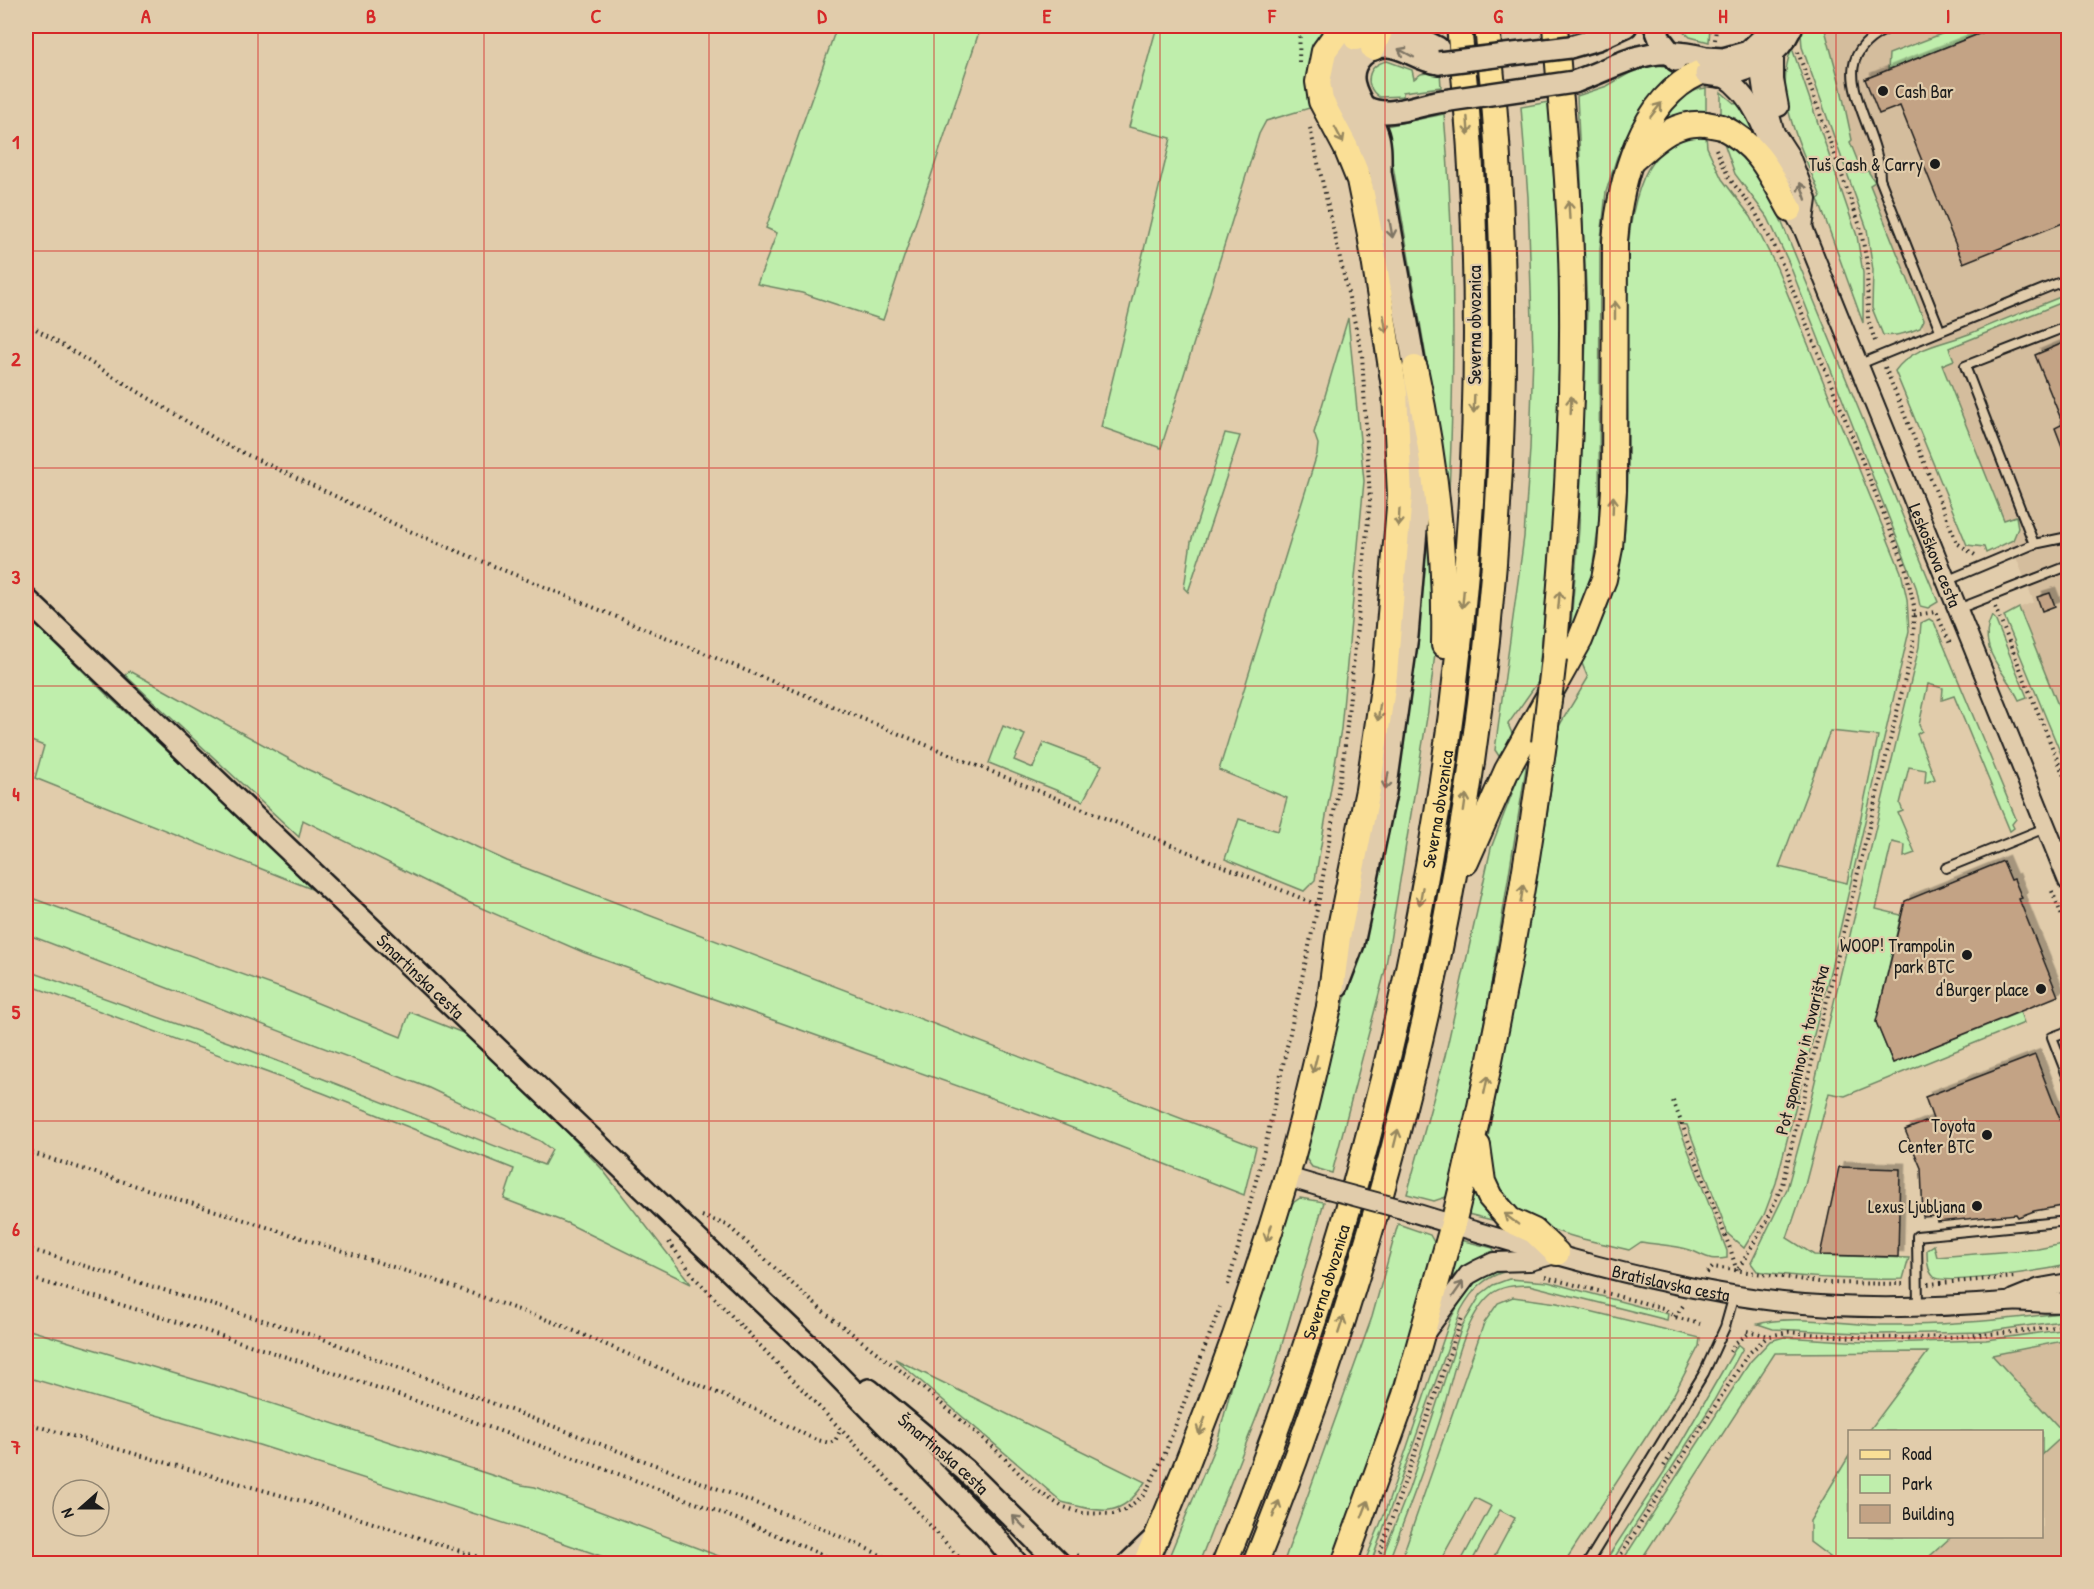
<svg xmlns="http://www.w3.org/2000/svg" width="2094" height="1589" font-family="'Patrick Hand',sans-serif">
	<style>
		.built { fill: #d4bd9d }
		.green { fill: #bfeeac; stroke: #6e8564; stroke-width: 1.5; fill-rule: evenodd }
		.building { fill: #c3a385; stroke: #1c1c1c; stroke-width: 1.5; filter: url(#shadow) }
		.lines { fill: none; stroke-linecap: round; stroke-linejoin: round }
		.service-casing { stroke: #1c1c1c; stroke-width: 12 }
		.tertiary-casing { stroke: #1c1c1c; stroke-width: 22 }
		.secondary-casing { stroke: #1c1c1c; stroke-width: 26 }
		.primary-casing { stroke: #1c1c1c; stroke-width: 28 }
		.trunk-casing { stroke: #1c1c1c; stroke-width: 28 }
		.path { stroke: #1c1c1c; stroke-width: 4; stroke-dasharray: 1.5 4.5; stroke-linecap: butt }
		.service { stroke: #e1ccab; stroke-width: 8 }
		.tertiary { stroke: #e1ccab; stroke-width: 18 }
		.secondary { stroke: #e1ccab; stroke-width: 21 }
		.primary { stroke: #fadf96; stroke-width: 24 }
		.trunk { stroke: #fadf96; stroke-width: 24 }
		.tertiary-bridge-casing { stroke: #1c1c1c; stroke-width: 22; stroke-linecap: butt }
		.secondary-bridge-casing { stroke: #1c1c1c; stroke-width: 26; stroke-linecap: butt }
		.trunk-bridge-casing { stroke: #1c1c1c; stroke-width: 28; stroke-linecap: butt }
		.tertiary-bridge { stroke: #e1ccab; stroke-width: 18 }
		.secondary-bridge { stroke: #e1ccab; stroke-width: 21 }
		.trunk-bridge { stroke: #fadf96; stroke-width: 24 }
		.oneway { stroke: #7e7464 }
		.oneway2 { stroke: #96875f }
		.grid { fill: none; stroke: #d62828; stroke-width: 1.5; stroke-opacity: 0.55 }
		.poi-dot { fill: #1c1c1c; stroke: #e1ccab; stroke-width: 2 }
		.labels { text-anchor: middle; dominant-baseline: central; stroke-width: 4.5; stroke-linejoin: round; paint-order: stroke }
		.poi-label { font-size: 18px; fill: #1c1c1c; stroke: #e1ccab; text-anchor: end }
		.street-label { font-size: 18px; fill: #1c1c1c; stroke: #e1ccab }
		.neatline { fill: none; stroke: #d62828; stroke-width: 2 }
		.grid-label { font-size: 20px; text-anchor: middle; font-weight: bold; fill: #d62828 }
	</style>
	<defs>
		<filter id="shadow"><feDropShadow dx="5.5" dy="-5.5" stdDeviation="0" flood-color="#0004"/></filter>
	</defs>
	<rect width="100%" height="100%" fill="#e1ccab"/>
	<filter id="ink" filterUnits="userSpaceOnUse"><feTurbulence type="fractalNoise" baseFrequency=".0167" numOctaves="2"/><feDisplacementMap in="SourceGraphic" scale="12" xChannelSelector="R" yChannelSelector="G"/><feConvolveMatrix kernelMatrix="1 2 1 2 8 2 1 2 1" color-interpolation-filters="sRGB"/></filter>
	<g filter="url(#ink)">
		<g class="built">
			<path d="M1820 26H2068V730L2019 608 2034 602 1807 38Z"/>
			<path d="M2068 1340V1563L1921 1564 1951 1537 2042 1536V1455L2064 1433 1992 1355Z"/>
		</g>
		<g class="green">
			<path d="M837 26H981L883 320 802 293 757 284 777 233 766 228Z"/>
			<path d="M1157 26H1331L1313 107 1266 121 1259 134 1161 448 1101 427 1171 138 1129 127Z"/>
			<path d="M1678 26H1710L1709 42 1690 37Z"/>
			<path d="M1806 26H1824L1840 84 1852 140 1850 142 1862 172 1868 171 1875 182 1870 185 1924 320 1920 328C1908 333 1896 337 1883 335L1872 308 1873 270 1867 229 1802 47 1801 34Z"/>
			<path d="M1962 26H1999L1888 70 1889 54Z"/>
			<path d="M1792 48 1857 236 1863 273V323L1818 199 1821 197C1804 152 1771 97 1792 48Z"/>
			<path d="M1387 61 1412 70 1414 79 1421 74 1440 71 1441 87 1403 92V96L1379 97C1363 85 1367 65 1387 61Z"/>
			<path d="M1648 64 1665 66 1676 73 1666 80 1634 124 1617 157 1606 192 1600 248 1599 522 1591 578 1570 634 1579 529 1587 308 1577 96 1607 86 1635 70 1649 66Z"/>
			<path d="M1706 88V112L1684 113 1666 118 1665 116C1677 102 1687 90 1706 88Z"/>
			<path d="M1721 92 1735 104 1738 103 1753 131 1734 122 1735 118 1721 114Z"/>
			<path d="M1549 102 1561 292 1555 506 1538 682 1508 724 1513 736 1501 759 1495 750 1524 537 1530 449 1533 352 1528 197 1521 107Z"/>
			<path d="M1444 114C1455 240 1455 366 1449 492H1446L1435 409 1386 126Z"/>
			<path d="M1688 136H1706L1707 147 1722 179 1751 217 1777 268 1901 572 1907 599 1909 631 1832 964 1776 1183 1764 1215 1744 1248 1728 1234 1687 1125 1678 1124 1727 1251V1258C1708 1261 1706 1256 1690 1250 1675 1245 1657 1245 1641 1242L1629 1250C1583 1238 1517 1231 1494 1182 1488 1169 1488 1150 1488 1137L1547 816 1559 726 1588 678 1581 661C1600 626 1617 592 1622 551 1633 476 1626 394 1626 318 1627 274 1625 229 1640 187 1648 163 1664 144 1688 136ZM1830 731 1878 736 1847 883 1779 867Z"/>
			<path d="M1723 140 1734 146 1766 184 1938 602 1928 608 1920 606 1916 587 1789 263 1768 218 1735 174Z"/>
			<path d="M2068 294V300L1949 348 1954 360 1942 365 2004 520 2016 516 2018 528 2013 540 1986 553 1984 547 1967 545 1895 371C1912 347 1943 344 1969 334 2002 320 2035 307 2068 294Z"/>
			<path d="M1348 318 1364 481 1341 729 1315 880 1304 891 1225 859 1239 819 1278 831 1287 798 1219 770 1317 454 1318 444 1314 433Z"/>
			<path d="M1225 433 1240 436 1188 592 1184 588 1191 542Z"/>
			<path d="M1424 531 1427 532 1436 645 1428 711 1385 971 1332 1173 1312 1167 1304 1156 1309 1125 1369 915Z"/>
			<path d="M2019 608 2068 730V771L2004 616Z"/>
			<path d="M26 615 107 695 319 892 35 778 44 746 26 739Z"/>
			<path d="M1992 616 1995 619 2027 697 2019 700C2006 672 1975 649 1992 616Z"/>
			<path d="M1929 619 1934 622 2016 819 2012 824 2014 828 2010 831 1954 696 1942 700 1943 688 1928 684 1919 725 1922 731 1917 734 1935 779 1925 783 1926 770 1909 767 1900 804 1903 811 1898 813 1915 853 1904 857 1905 845 1892 842 1876 909 1901 915 1876 1022 1893 1063 2020 1012 2024 1023 1845 1096 1829 1093 1805 1185 1787 1238 1814 1255 1909 1258 1903 1279C1855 1280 1805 1279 1757 1271L1751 1263 1787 1189 1805 1123 1919 647 1921 623Z"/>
			<path d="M130 671 309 770 507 861 1256 1147 1244 1195 1039 1115 585 953 463 900 303 820 299 837 125 675Z"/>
			<path d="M1003 726 1025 735 1014 760 1033 768 1044 743 1102 765 1083 801 989 763Z"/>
			<path d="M1524 762 1526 768 1490 992 1451 1189 1449 1196 1434 1201 1407 1194 1445 1056 1491 848Z"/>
			<path d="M26 896 283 989 401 1037 410 1012 463 1033 565 1130 602 1169 691 1284 567 1223 504 1199 514 1169 323 1093 26 984V970L239 1046 544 1165 552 1150 540 1141 429 1088 26 934Z"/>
			<path d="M1474 1188 1496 1221 1468 1214 1466 1212Z"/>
			<path d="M1300 1198 1324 1202 1273 1375 1199 1563 1166 1564 1218 1439 1238 1362 1290 1205Z"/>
			<path d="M1398 1224 1430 1235 1435 1244C1405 1352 1372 1458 1334 1563L1283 1564 1372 1317Z"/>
			<path d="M1460 1240 1493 1248 1494 1252 1473 1262 1452 1277Z"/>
			<path d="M2068 1243V1265C2049 1269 1946 1286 1934 1277 1927 1271 1927 1258 1927 1250L1934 1245 1937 1257 2038 1249Z"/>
			<path d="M1499 1270 1507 1271C1484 1277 1472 1290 1461 1310L1371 1563 1364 1564 1385 1512 1450 1320 1468 1287 1479 1277Z"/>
			<path d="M1509 1279 1548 1282 1668 1314 1667 1320 1529 1285C1515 1285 1500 1286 1490 1295 1462 1320 1452 1382 1441 1417 1425 1467 1406 1515 1388 1563H1380L1409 1489 1462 1326 1481 1294 1493 1285Z"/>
			<path d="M1513 1297 1557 1303 1700 1338 1699 1346 1674 1394 1564 1563H1491L1515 1518 1500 1510 1471 1563H1460L1491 1506 1475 1498 1439 1563H1400L1484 1323 1498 1303Z"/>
			<path d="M2068 1312V1320L1984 1332 1881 1334 1773 1329 1758 1324C1793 1314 1844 1325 1881 1325 1944 1326 2006 1320 2068 1312Z"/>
			<path d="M26 1329 236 1392 522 1485 535 1487 737 1563H621L529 1531 259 1445 26 1377Z"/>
			<path d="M2068 1329V1340L1992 1355 2065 1434 2042 1455V1432L1869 1431 1928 1352 1775 1353 1639 1563H1621L1750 1362 1770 1341 1784 1337 1878 1343 1986 1340Z"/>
			<path d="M1738 1344 1743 1348 1708 1411 1611 1563H1604L1664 1472Z"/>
			<path d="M895 1359 1145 1482C1121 1520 1100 1512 1062 1502Z"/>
			<path d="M1849 1456 1850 1536 1951 1537 1921 1564 1838 1563 1810 1542V1521Z"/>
		</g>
		<g class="building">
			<path d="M1999 26H2068V221L1963 263 1900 106 1879 114 1865 79Z"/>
			<path d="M2068 341V446L2063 449 2055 428 2063 424 2035 355Z"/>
			<path d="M2050 593 2055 606 2042 611 2037 597Z"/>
			<path d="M2003 861 2011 880 2014 879 2022 898 2019 899 2058 996 1893 1063 1876 1022 1905 901Z"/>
			<path d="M2035 1055 2068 1140V1205L2034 1211 2018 1217 2016 1214 1937 1222 1936 1216 1923 1217 1921 1168 1905 1130 1933 1119 1925 1097Z"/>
			<path d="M1839 1167 1900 1169 1898 1257 1820 1255Z"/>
		</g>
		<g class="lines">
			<g class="service-casing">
				<g id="service">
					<path d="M1894 26C1811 59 1880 120 1880 179L1940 330"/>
					<path d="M1860 364 2068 279"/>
					<path d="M2034 544 1965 366 2068 326"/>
					<path d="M1946 581 2034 544 2068 537"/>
					<path d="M1958 609 2068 566"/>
					<path d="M1946 868 2045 828"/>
					<path d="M2068 1031 2052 1037 2068 1078"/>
					<path d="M1918 1308 1917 1236 2068 1221"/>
					<path d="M1587 1564 1704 1373 1725 1327 1734 1295"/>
				</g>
			</g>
			<g class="tertiary-casing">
				<g id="tertiary">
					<path d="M1774 42V80L1779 107"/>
					<path d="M1757 50 1763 91 1775 133 1790 156 1807 199 1803 228"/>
					<path id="s1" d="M1722 76C1773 108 1771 182 1803 228L2068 881"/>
					<path d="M1287 1177 1328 1189"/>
					<path id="s2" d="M1402 1209C1523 1246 1658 1288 1782 1302 1857 1310 1931 1308 2005 1302 2026 1300 2048 1305 2068 1302"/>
					<path d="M2013 1299 2040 1288 2068 1283"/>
					<path d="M1425 1333 1468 1275 1479 1269 1494 1262 1530 1261 1555 1254"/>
				</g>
			</g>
			<g class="secondary-casing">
				<g id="secondary">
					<path d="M1655 26 1660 39 1676 60"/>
					<path d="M1570 47 1598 39 1626 26"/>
					<path d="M1723 59 1748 52 1776 26"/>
					<path d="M1722 76C1754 70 1778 56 1792 26"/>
					<path d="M1574 82C1627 63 1647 43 1706 58"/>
					<path d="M1367 108C1390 119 1418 104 1443 101"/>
					<path d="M1377 166 1336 95 1334 75 1342 52 1356 38 1382 28 1407 32 1438 48"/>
					<path id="s3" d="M26 599 817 1354 993 1534 1017 1564"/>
					<path d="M1337 986 1353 944 1385 793 1407 636 1417 518 1415 368 1380 172C1380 158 1381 143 1376 131 1368 108 1338 80 1362 56 1368 50 1378 46 1387 46 1404 46 1419 61 1439 63"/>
					<path id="s4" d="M869 1390 965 1470 1060 1564"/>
					<path d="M1128 1564 1154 1539"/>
				</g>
			</g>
			<g class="primary-casing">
				<g id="primary">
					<path d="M1145 1564C1200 1438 1247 1310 1286 1179 1303 1123 1315 1064 1329 1007"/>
					<path d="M1344 1564 1405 1395 1453 1224"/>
				</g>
			</g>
			<g class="trunk-casing">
				<g id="trunk">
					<path d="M1356 38 1363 26"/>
					<path d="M1373 48 1382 26"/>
					<path d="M1722 127C1760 147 1770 173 1790 209"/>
					<path d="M1633 160C1656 140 1674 121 1706 124"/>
					<path d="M1415 368C1435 459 1446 551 1444 645"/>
					<path d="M1554 658C1564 541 1573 425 1572 308 1572 213 1562 120 1555 26"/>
					<path d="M1466 862 1507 770 1580 640 1604 579 1610 548 1614 490 1615 241C1620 182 1640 100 1699 73"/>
					<path d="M1329 1007 1338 937 1368 790 1385 674 1400 495 1395 393 1370 234 1359 180 1346 148 1321 101 1318 82 1324 51 1342 26"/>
					<path d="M1478 1146 1483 1182 1490 1197 1510 1220 1534 1231 1557 1253"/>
					<path d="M1453 1224C1492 1065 1522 905 1544 743"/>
					<path id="s5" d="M1224 1564C1422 1083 1517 544 1459 26"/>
					<path d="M1255 1564C1450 1079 1543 547 1487 26"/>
				</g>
			</g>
			<g class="path">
				<path d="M1715 40 1716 26"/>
				<path d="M1798 52 1860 226 1867 263 1868 319 1876 344"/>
				<path d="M1299 62 1300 26"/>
				<path d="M1716 149 1729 178 1754 210 1776 249 1905 566 1914 606 1913 646 1782 1185 1767 1221 1737 1271"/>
				<path d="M26 323 222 443 414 533 897 733 1318 905"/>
				<path d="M1885 367 1957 543 1975 555"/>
				<path d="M1995 607 2068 786"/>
				<path d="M1914 615 1936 612 1951 646"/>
				<path d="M2052 891 2068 931"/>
				<path d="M1673 1101 1731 1251 1737 1272"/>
				<path d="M26 1151 428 1278 556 1323 759 1411 814 1439 829 1443 835 1441 841 1429"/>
				<path d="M702 1216 727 1225 825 1313 918 1384 994 1448 1035 1489 1061 1506 1082 1513 1113 1514 1125 1510 1144 1495 1164 1456 1220 1307"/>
				<path d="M669 1242 696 1279 875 1465 965 1564"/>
				<path d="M26 1248 318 1337 824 1529 900 1564"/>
				<path d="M1707 1273 1713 1267 1826 1283 1905 1284"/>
				<path d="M26 1277C196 1325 363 1381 530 1442 635 1480 741 1518 843 1564"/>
				<path d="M1545 1277 1663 1308 1675 1317 1700 1324"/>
				<path d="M1928 1284 2016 1277"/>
				<path d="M1228 1285 1265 1147 1318 905 1344 754 1370 501 1362 354 1310 128"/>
				<path d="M1675 1317 1685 1303"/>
				<path d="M1747 1331 1769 1336 1789 1332C1882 1342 1975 1339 2068 1325"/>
				<path d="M1730 1352 1735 1343 1750 1333"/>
				<path d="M26 1423 333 1510 500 1564"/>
				<path d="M1664 1466 1673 1452"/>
				<path d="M1077 1555 1095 1564"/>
				<path d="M1376 1564 1463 1315"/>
				<path d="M1615 1564 1748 1354 1768 1336"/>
			</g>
			<use href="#service" class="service"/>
			<use href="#tertiary" class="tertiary"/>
			<use href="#secondary" class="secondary"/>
			<use href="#primary" class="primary"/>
			<use href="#trunk" class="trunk"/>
			<g class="tertiary-bridge-casing">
				<path id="tertiary-bridge" d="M1328 1189 1402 1209"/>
			</g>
			<g class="secondary-bridge-casing">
				<g id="secondary-bridge">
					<path d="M1706 58 1723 59"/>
					<path d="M1439 63 1570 47"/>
					<path d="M1706 74 1722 76"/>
					<path d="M1443 101 1574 82"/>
				</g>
			</g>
			<g class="trunk-bridge-casing">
				<g id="trunk-bridge">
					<path d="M1706 124 1722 127"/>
					<path d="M1544 743 1554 658"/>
				</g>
			</g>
			<use href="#tertiary-bridge" class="tertiary-bridge"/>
			<use href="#secondary-bridge" class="secondary-bridge"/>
			<use href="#trunk-bridge" class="trunk-bridge"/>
		</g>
		<defs><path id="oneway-shaft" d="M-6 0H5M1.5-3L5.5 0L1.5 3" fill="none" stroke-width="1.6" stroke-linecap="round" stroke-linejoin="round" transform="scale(1.5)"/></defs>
		<g class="oneway">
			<use href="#oneway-shaft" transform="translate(1406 53) rotate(-152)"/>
			<use href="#oneway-shaft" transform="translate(1803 191) rotate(-109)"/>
			<use href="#oneway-shaft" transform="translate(1391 229) rotate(80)"/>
			<use href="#oneway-shaft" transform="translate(1387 781) rotate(99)"/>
			<use href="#oneway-shaft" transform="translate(1458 1289) rotate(-55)"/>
			<use href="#oneway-shaft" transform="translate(1019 1522) rotate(-135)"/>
		</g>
		<g class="oneway2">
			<use href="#oneway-shaft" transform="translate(1656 110) rotate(-52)"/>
			<use href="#oneway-shaft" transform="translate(1468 126) rotate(86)"/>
			<use href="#oneway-shaft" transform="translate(1339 135) rotate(62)"/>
			<use href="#oneway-shaft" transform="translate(1569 210) rotate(-93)"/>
			<use href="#oneway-shaft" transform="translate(1615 310) rotate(-90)"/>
			<use href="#oneway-shaft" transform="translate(1385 324) rotate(81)"/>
			<use href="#oneway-shaft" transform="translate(1474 404) rotate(92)"/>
			<use href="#oneway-shaft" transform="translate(1571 405) rotate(-88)"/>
			<use href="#oneway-shaft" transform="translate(1613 505) rotate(-88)"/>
			<use href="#oneway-shaft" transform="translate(1399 518) rotate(93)"/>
			<use href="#oneway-shaft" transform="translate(1463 599) rotate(95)"/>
			<use href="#oneway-shaft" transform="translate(1559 600) rotate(-85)"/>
			<use href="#oneway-shaft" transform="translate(1379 712) rotate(98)"/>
			<use href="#oneway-shaft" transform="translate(1465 803) rotate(-82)"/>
			<use href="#oneway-shaft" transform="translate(1522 894) rotate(-81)"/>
			<use href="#oneway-shaft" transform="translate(1421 896) rotate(100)"/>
			<use href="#oneway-shaft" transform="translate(1315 1064) rotate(104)"/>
			<use href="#oneway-shaft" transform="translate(1486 1085) rotate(-78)"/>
			<use href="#oneway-shaft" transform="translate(1396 1138) rotate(-76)"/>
			<use href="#oneway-shaft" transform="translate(1511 1219) rotate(-143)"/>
			<use href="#oneway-shaft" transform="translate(1269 1233) rotate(108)"/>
			<use href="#oneway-shaft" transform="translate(1341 1325) rotate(-72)"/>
			<use href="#oneway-shaft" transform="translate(1202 1426) rotate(111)"/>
			<use href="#oneway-shaft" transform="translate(1276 1509) rotate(-69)"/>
			<use href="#oneway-shaft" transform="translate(1365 1509) rotate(-69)"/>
		</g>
	</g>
	<path class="grid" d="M258 26V1564M484 26V1564M709 26V1564M934 26V1564M1160 26V1564M1385 26V1564M1610 26V1564M1836 26V1564M26 251H2068M26 468H2068M26 686H2068M26 903H2068M26 1121H2068M26 1338H2068"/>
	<g class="poi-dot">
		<circle cx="1883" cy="91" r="6"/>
		<circle cx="1935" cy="164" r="6"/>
		<circle cx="1967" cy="955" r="6"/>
		<circle cx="2041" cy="989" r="6"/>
		<circle cx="1987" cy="1135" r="6"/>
		<circle cx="1977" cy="1206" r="6"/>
	</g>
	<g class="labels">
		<g class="poi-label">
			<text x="1895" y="91" text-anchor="start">Cash Bar</text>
			<text x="1923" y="164">Tuš Cash &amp; Carry</text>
			<text x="1955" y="945">WOOP! Trampolin<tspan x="1955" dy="21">park BTC</tspan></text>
			<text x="2029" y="989">d'Burger place</text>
			<text x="1975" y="1125">Toyota<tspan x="1975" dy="21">Center BTC</tspan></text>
			<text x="1965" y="1206">Lexus Ljubljana</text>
		</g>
		<g class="street-label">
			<text transform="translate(1474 325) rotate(-90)">Severna obvoznica</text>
			<text stroke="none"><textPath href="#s1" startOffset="528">Leskoškova cesta</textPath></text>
			<text stroke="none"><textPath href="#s5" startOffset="786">Severna obvoznica</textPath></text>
			<text stroke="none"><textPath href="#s3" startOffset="546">Šmartinska cesta</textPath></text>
			<text transform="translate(1802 1050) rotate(-76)">Pot spominov in tovarištva</text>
			<text stroke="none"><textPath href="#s5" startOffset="300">Severna obvoznica</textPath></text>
			<text stroke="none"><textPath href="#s2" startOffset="279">Bratislavska cesta</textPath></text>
			<text stroke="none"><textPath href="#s4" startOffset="98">Šmartinska cesta</textPath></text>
		</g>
	</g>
	<rect width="2094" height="1589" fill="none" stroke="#e1ccab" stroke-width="66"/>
	<rect x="1848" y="1430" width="195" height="108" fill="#e1ccab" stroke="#928672" stroke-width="1.5"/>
	<rect x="1860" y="1450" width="30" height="9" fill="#fadf96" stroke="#928672" stroke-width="1.5"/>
	<text x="1902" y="1460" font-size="18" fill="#1c1c1c">Road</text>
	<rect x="1860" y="1475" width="30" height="18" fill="#bfeeac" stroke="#928672" stroke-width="1.5"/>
	<text x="1902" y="1490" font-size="18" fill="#1c1c1c">Park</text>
	<rect x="1860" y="1505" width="30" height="18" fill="#c3a385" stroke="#928672" stroke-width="1.5"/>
	<text x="1902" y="1520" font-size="18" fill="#1c1c1c">Building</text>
	<g transform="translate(81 1508) rotate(249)"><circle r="28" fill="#e1ccab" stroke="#928672" stroke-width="1.5"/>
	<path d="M0-4.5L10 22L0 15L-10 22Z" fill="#1c1c1c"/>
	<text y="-9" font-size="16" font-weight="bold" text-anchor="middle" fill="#1c1c1c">N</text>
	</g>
	<rect x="33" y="33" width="2028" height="1523" class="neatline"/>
	<g class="grid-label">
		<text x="146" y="23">A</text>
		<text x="371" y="23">B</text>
		<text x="596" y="23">C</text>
		<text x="822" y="23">D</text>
		<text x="1047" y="23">E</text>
		<text x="1272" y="23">F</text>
		<text x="1498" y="23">G</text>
		<text x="1723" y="23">H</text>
		<text x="1948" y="23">I</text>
		<text x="16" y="149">1</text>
		<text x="16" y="366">2</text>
		<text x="16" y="584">3</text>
		<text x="16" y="801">4</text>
		<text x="16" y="1019">5</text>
		<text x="16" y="1236">6</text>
		<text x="16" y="1454">7</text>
	</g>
</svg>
